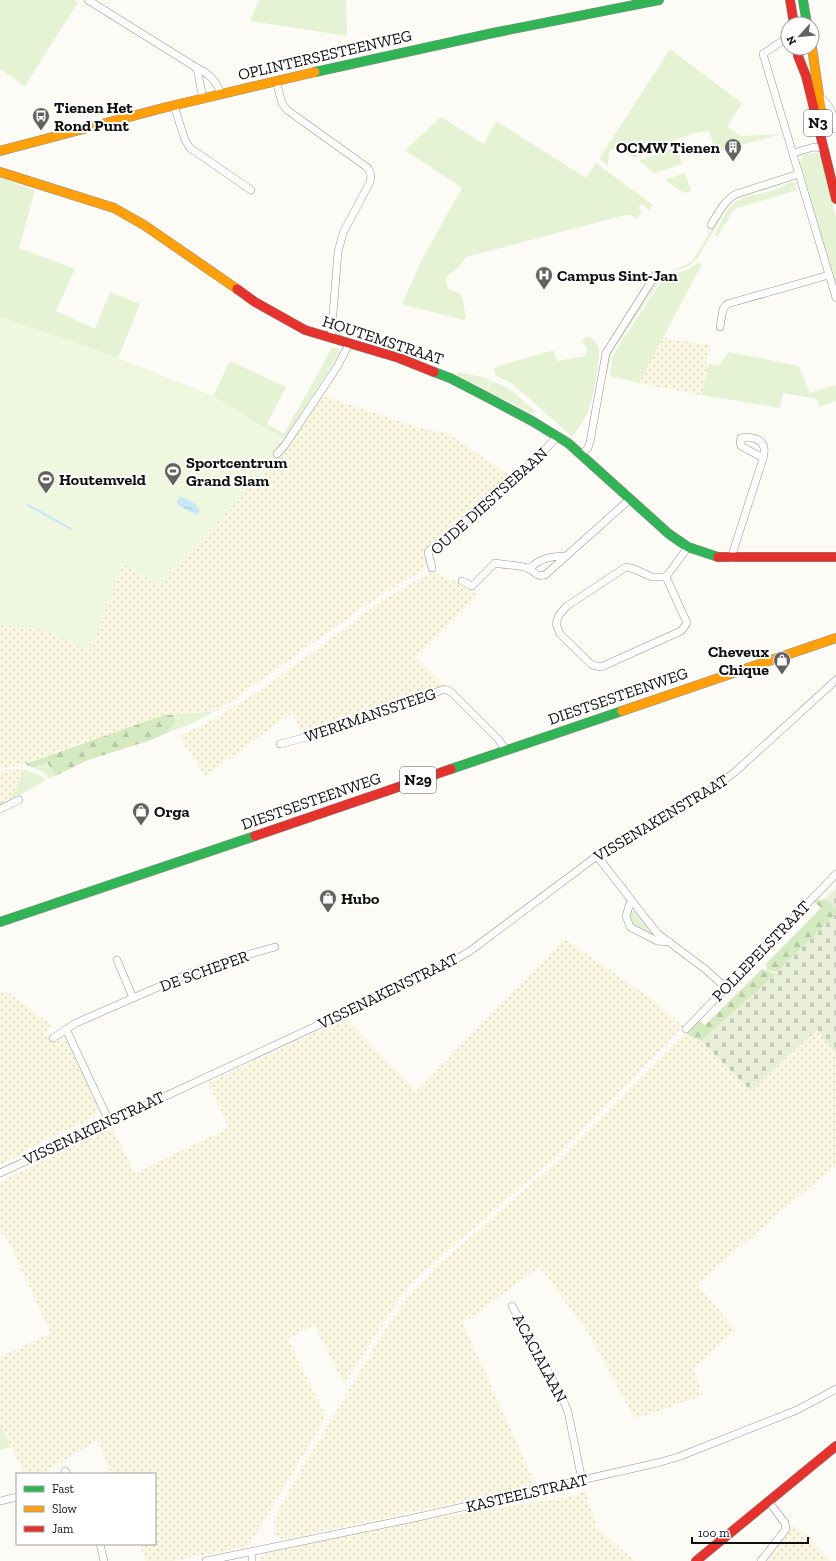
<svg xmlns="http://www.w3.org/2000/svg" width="836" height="1561" font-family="'Zilla Slab',serif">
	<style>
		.farmland { fill: url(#farmland-dots) }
		.green { fill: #e5f3d4 }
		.forest { fill: url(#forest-firs) }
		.cemetery { fill: url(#cemetery-stones) }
		.pitch { fill: #eff7de }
		.water { fill: url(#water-ripples) }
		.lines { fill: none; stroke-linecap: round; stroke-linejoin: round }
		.stream { stroke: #cae7f8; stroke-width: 2.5 }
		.street-casing { stroke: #969693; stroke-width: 8 }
		.fast-casing { stroke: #8d8c8a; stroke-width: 10 }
		.slow-casing { stroke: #8d8c8a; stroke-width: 10 }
		.jam-casing { stroke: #8d8c8a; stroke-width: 10 }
		.street { stroke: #fffefe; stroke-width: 7 }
		.fast { stroke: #30b455; stroke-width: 9 }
		.slow { stroke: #ff9f0a; stroke-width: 9 }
		.jam { stroke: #e5322d; stroke-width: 9 }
		.labels { text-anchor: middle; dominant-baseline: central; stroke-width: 4; stroke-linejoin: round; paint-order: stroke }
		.shield { fill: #fff; stroke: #585858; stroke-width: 1 }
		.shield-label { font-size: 15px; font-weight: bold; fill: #101010 }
		.street-label { font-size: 16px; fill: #101010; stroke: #fff }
		.poi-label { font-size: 16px; font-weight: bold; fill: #101010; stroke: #fff; text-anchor: start }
	</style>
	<defs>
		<pattern id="farmland-dots" width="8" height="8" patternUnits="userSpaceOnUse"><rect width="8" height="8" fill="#f9f7e1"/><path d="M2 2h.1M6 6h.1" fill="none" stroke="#d4d3c0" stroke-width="1.8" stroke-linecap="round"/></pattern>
		<pattern id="forest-firs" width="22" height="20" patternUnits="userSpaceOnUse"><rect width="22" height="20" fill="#d6eac2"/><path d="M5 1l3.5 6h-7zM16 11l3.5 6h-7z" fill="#b7c8a6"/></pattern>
		<pattern id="cemetery-stones" width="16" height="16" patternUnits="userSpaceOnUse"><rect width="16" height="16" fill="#e8eed8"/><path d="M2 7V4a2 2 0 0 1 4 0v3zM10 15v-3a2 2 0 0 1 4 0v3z" fill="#c6cbb8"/></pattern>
		<pattern id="water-ripples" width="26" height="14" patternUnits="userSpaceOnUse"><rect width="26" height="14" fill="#cae7f8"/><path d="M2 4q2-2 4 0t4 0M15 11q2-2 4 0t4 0" fill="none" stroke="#acc5d4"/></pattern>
	</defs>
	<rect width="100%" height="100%" fill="#fcfbf5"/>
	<g class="farmland">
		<path d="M663 338 711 345 706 363 709 364 701 395 639 383Z"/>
		<path d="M323 396 421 428 449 434 510 476 422 553 426 559V565L423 570 378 597 223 707 75 745 21 765 0 768V625L45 630 90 650 124 564 161 586 181 561 286 450Z"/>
		<path d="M433 572 465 586 475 593 476 597 416 657 443 684 438 689 303 737 292 713 205 776 179 736 211 721 264 688 380 602 426 574Z"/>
		<path d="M24 769 19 786 11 798 0 806V771Z"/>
		<path d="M565 939 650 998 683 1026 558 1155 436 1261 411 1285 399 1299 344 1384 314 1325 288 1339 326 1417 249 1546 173 1561H146L139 1544H155V1474H111L98 1440 41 1474H24L0 1425V1357L51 1333 7 1239 0 1232V1182L112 1127 135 1173 229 1128 208 1083 346 1018 416 1092Z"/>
		<path d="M6 991 51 1025 44 1034 52 1042 61 1038 67 1042 98 1107V1112L95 1117 41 1142 0 1166V994Z"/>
		<path d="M817 1030 836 1053V1166L812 1185 697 1284 736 1330 693 1368 703 1395 635 1419 589 1334 540 1267 463 1323 536 1486 285 1539H280L275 1533 274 1519 294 1482 385 1330 408 1297 435 1268 562 1157 685 1033 701 1041 751 1091Z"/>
		<path d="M585 1491 598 1529 635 1561H259L264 1554 302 1545 423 1520 569 1497Z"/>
		<path d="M792 1525 807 1535 831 1561H764Z"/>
	</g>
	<g class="green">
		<path d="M0 0H74L78 2 25 86 0 69Z"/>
		<path d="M259 0H346L347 36 250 21Z"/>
		<path d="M670 49 742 103 727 127 741 136 781 134 716 152 709 131 690 134 634 158 618 147 609 152 608 166 599 159Z"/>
		<path d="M441 117 484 144 496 121 586 178 596 163 653 205 649 210 642 204 638 208 642 212 636 219 631 215H625L466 257 456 270 447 276 446 280 448 289 459 293 462 296 466 318 463 320 402 304 421 261 462 188 405 150Z"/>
		<path d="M676 147 682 164 655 173 639 161Z"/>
		<path d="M817 153 821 156 836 218V286L800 162 804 154Z"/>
		<path d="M685 173 691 191 684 193 665 180Z"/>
		<path d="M0 178 35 190 19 248 75 269 56 311 95 329 110 292 140 304 118 358 0 317Z"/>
		<path d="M787 181 780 185 734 200 730 203 697 259 687 267 668 272 661 279 612 352 607 374 605 373 609 355 624 329 662 274 684 266 693 260 722 212 733 199Z"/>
		<path d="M789 182H794L797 190 734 209 717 237 715 235C720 225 725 210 734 203 750 191 774 196 789 182Z"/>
		<path d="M698 263 702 264 639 383 610 376 612 359 615 352 663 279 670 275 688 270Z"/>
		<path d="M587 337C593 338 598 343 599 350 600 362 593 400 588 411 585 420 577 429 572 437L513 384 495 375 494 369 495 367 551 351H554L557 361 585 356C590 350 586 345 581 341Z"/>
		<path d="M332 347 339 349V354L284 440 213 396 230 361 286 387 267 424 284 434C300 404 317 377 332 347Z"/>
		<path d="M729 352 799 366 810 393 836 385V401L819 407 817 399 783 393 780 408 701 395 709 364 718 366Z"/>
		<path d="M459 372 490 379 487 390 457 376V373Z"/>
		<path d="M491 381C513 388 517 396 534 410L533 413H531L488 391Z"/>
		<path d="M223 707 191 724 167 733 172 728 175 720 173 715 209 712Z"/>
		<path d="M47 762 55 776 49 779 46 774 34 768Z"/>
		<path d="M24 769 43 777 45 781 5 803C16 794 20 782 24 769Z"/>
		<path d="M632 911H635L654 934 653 936C641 930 627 929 630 912Z"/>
		<path d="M0 1425 11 1447 0 1450Z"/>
	</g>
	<g class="forest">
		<path d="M164 715H173L175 720 174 724 167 733 151 740 88 760 55 776 47 762 34 768 25 764Z"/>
		<path d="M825 899 836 908V914L777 972 767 970 766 964 821 908 814 901Z"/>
		<path d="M762 969 776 974 701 1041 685 1033 698 1019 705 1025Z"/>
	</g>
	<g class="cemetery">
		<path d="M836 888V908L825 899Z"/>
		<path d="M836 914V1053L817 1030 751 1091 701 1041 772 977Z"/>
	</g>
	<path class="pitch" d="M0 317 118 358 213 396 290 445 181 561 161 586 124 564 90 651 45 630 0 625Z"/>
	<path class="water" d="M179 497C186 497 197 504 200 510L197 515 179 506 177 503Z"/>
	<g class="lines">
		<path class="stream" d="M28 505 71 529"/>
		<g class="street-casing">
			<g id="street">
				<path d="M88 0 197 68C210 74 216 81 221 94"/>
				<path d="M788 37 763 54 836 298"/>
				<path d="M197 68 203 99"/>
				<path d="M276 81 282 103 287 110 368 168 371 175 370 182 343 233 338 252 331 338"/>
				<path d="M820 97C832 107 833 114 836 129"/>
				<path d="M174 106 185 140 190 148 251 190"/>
				<path d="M793 153 814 147 824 148"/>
				<path d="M711 225C718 213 724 201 736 194L799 174"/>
				<path d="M720 327 723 309 727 304 829 275"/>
				<path d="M277 454 285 445 337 367 349 344"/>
				<path d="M581 455 588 448 590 442 606 353 656 274"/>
				<path d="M731 558 759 471C763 459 771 442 753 438 749 437 745 437 741 438L740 442 741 446 763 458"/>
				<path d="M626 567 634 569 652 577H666L687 623 681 631 601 667 592 665 560 634 556 624 559 615 567 606Z"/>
				<path d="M432 568 428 552 536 459 558 436"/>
				<path d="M529 569C540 558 552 556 566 556"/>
				<path d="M666 577 688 547"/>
				<path d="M462 581 472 586 495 563C505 565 517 565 528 568 535 571 534 577 545 575L630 499"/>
				<path d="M280 744 322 733 445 689 451 692 498 739 506 750"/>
				<path d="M0 809 19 800"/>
				<path d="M597 856 657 933 705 969 725 987"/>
				<path d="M631 900 626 916 630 927 657 941 669 942"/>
				<path d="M117 960 133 998"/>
				<path d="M66 1029 109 1121"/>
				<path d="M686 1029 836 874"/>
				<path d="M53 1038 76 1023 188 974 218 963 275 947"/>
				<path d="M0 1173 439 969 470 951 597 856 702 796 735 772 836 680"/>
				<path d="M512 1306 562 1397 568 1412 582 1480"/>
				<path d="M65 1471 67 1474"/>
				<path d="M0 1501 17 1497"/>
				<path d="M100 1544 104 1561"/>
				<path d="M252 1552V1561"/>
				<path d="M206 1561 414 1518 657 1463 678 1457 797 1410 836 1389"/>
				<path d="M761 1561 786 1529 785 1523 769 1502"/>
			</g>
		</g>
		<g class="fast-casing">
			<g id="fast">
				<path d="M803 0 807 24"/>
				<path d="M315 72 493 33 659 0"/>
				<path d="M434 372 450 378 485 396 532 421 568 443 669 534 688 547 718 557"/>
				<path d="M451 769 622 711"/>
				<path d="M0 922 255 836"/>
			</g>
		</g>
		<g class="slow-casing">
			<g id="slow">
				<path d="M812 48 821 109"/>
				<path d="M0 151 163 108 315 72"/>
				<path d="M0 172 114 208 144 225 237 289"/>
				<path d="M622 711 836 638"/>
			</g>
		</g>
		<g class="jam-casing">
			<g id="jam">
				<path d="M790 0 794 24"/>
				<path d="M797 48 798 56 806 76 836 199"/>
				<path d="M237 289 255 302 305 330 399 358 434 372"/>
				<path d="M718 557H836"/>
				<path d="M255 836 451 769"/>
				<path d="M696 1561 836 1446"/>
			</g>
		</g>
		<use href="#street" class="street"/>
		<use href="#fast" class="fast"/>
		<use href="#slow" class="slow"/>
		<use href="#jam" class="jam"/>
	</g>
	<defs>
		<g id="bus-pin" transform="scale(0.9)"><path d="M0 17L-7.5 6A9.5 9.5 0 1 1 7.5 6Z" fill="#636260" stroke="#fff"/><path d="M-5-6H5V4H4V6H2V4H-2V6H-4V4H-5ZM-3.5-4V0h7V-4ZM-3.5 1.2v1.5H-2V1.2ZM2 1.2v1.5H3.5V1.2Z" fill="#fff"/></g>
		<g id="building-pin" transform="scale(0.9)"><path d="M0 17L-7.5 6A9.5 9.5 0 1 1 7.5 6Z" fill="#636260" stroke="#fff"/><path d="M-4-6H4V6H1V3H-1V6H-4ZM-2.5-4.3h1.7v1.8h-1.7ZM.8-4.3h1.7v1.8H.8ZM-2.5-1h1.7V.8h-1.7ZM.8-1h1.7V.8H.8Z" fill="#fff"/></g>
		<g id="hospital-pin" transform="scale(0.9)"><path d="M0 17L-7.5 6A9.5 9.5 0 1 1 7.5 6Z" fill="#636260" stroke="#fff"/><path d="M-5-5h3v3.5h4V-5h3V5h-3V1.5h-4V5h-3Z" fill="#fff"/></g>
		<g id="stadium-pin" transform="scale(0.9)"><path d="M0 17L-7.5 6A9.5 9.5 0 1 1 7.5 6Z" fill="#636260" stroke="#fff"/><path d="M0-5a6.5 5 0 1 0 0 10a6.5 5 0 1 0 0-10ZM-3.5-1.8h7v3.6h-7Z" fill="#fff"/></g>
		<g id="shop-pin" transform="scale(0.9)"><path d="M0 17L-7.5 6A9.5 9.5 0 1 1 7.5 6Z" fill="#636260" stroke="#fff"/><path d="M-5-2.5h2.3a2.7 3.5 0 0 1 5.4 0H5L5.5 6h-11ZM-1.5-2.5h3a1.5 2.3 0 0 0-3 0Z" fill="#fff"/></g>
	</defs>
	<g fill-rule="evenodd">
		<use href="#bus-pin" x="41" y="116"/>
		<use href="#building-pin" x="733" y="147"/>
		<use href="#hospital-pin" x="544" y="275"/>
		<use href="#stadium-pin" x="173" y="471"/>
		<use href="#stadium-pin" x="46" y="479"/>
		<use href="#shop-pin" x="782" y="660"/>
		<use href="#shop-pin" x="141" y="811"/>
		<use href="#shop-pin" x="328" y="898"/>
	</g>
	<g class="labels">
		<g class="shield">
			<rect x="804" y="110" width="28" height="26" rx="3"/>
			<rect x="400" y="767" width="36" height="26" rx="3"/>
		</g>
		<g class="shield-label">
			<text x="818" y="123">N3</text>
			<text x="418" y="780">N29</text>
		</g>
		<g class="street-label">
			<text transform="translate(325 55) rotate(-13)">OPLINTERSESTEENWEG</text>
			<text transform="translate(383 340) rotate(18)">HOUTEMSTRAAT</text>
			<text transform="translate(489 501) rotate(-42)">OUDE DIESTSEBAAN</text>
			<text transform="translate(618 696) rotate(-19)">DIESTSESTEENWEG</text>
			<text transform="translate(370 715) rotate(-19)">WERKMANSSTEEG</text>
			<text transform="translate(311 801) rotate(-19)">DIESTSESTEENWEG</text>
			<text transform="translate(661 818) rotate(-31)">VISSENAKENSTRAAT</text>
			<text transform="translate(761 951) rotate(-46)">POLLEPELSTRAAT</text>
			<text transform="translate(204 971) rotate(-20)">DE SCHEPER</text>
			<text transform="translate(388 991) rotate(-26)">VISSENAKENSTRAAT</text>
			<text transform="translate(94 1128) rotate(-25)">VISSENAKENSTRAAT</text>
			<text transform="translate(540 1358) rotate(62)">ACACIALAAN</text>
			<text transform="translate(527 1493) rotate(-13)">KASTEELSTRAAT</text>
		</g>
		<g class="poi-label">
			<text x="54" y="107">Tienen Het<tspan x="54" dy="18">Rond Punt</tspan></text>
			<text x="720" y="147" text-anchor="end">OCMW Tienen</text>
			<text x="557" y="275">Campus Sint-Jan</text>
			<text x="186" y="462">Sportcentrum<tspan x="186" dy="18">Grand Slam</tspan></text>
			<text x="59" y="479">Houtemveld</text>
			<text x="769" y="651" text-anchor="end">Cheveux<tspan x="769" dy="18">Chique</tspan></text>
			<text x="154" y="811">Orga</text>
			<text x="341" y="898">Hubo</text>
		</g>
	</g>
	<rect x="16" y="1473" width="140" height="72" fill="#ffffff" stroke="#9f9f9f"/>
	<rect x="24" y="1486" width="20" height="6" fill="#30b455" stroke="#9f9f9f"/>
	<text x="52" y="1493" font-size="12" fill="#101010">Fast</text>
	<rect x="24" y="1506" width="20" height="6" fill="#ff9f0a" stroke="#9f9f9f"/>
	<text x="52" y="1513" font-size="12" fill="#101010">Slow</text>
	<rect x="24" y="1526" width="20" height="6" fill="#e5322d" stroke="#9f9f9f"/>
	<text x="52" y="1533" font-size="12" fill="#101010">Jam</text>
	<g transform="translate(800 36) rotate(243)"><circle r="19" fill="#ffffff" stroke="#9f9f9f"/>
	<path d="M0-3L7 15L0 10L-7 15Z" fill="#636260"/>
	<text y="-6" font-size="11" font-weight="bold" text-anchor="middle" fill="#101010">N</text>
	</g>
	<path d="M692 1537v6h116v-6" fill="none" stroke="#101010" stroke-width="2"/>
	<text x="698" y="1537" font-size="12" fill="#101010" stroke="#ffffff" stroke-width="3" paint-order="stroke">100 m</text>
</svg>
